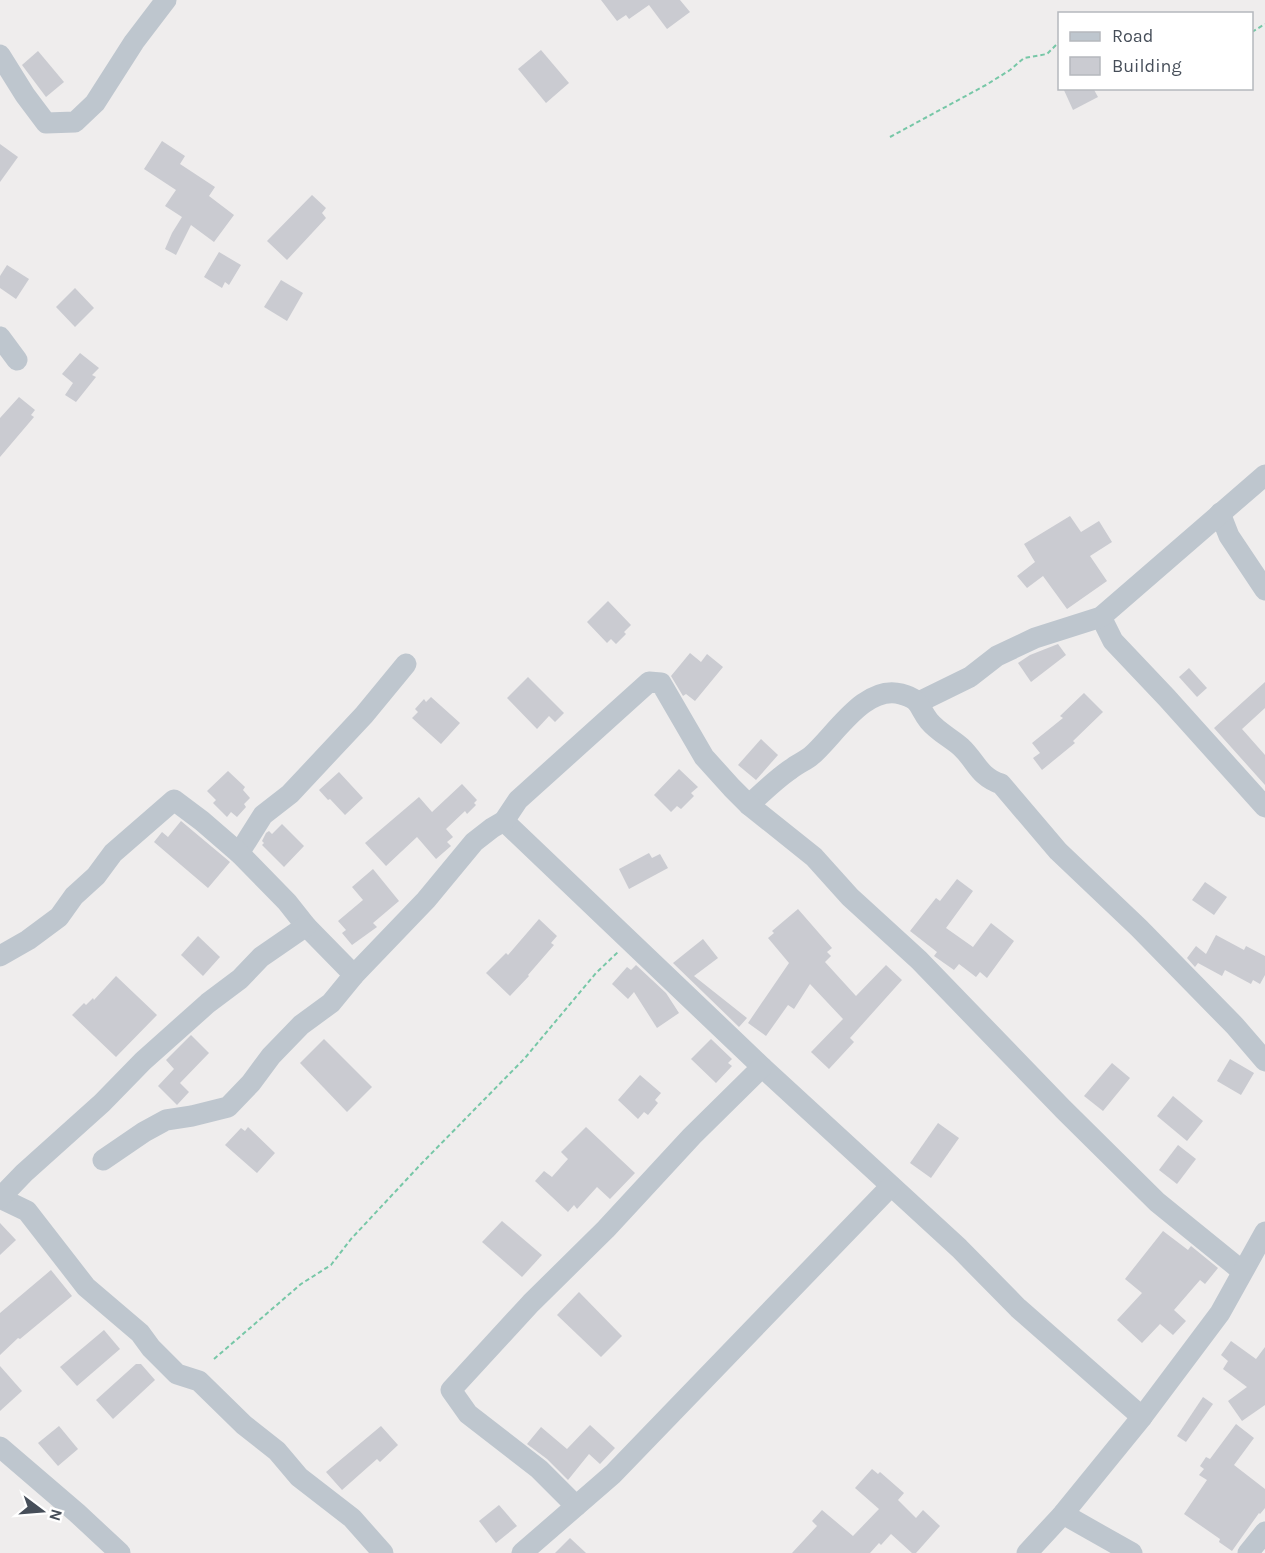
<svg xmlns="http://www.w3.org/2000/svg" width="1265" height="1553" font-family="Karla,sans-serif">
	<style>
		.building { fill: #cacbd1 }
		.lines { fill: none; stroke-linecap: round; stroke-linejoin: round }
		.path { stroke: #77c7a7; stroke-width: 2; stroke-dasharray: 4.5 3; stroke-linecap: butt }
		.minor { stroke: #bec6ce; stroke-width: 21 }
	</style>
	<rect width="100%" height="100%" fill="#efeded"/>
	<g class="building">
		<path d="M601 0H680L690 12 667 29 649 5 629 19 626 15 617 21Z"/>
		<path d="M541 50 569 83 546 103 518 69Z"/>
		<path d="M38 51 64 82 46 97 22 65Z"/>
		<path d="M1063 88H1093L1098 97 1073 110Z"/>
		<path d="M162 141 185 156 180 164 215 187 209 196 234 215 214 242 191 225 176 255 165 249 172 233 182 217 165 206 176 190 144 169Z"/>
		<path d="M0 144 18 157 0 182Z"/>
		<path d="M312 195 326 208 322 213 326 218 287 260 267 241Z"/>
		<path d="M219 252 241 265 229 285 225 282 222 288 204 277Z"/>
		<path d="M7 265 29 279 16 299 0 288V276Z"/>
		<path d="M281 280 303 293 287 321 264 307Z"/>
		<path d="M75 288 94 308 75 327 56 307Z"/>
		<path d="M80 353 99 368 92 375 96 377 76 402 65 395 73 383 62 374Z"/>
		<path d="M19 397 35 410 31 415 34 417 0 457V418Z"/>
		<path d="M1070 516 1081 532 1099 521 1112 542 1090 556 1107 581 1067 609 1043 576 1027 588 1017 576 1035 562 1024 544Z"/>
		<path d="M608 601 631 625 624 632 626 634 616 644 611 639 607 643 587 622Z"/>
		<path d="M1058 644 1066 655 1031 682 1018 663 1030 655Z"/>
		<path d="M690 653 701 662 707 654 723 667 695 701 686 694 683 696 671 676Z"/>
		<path d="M1189 668 1207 688 1197 697 1179 677Z"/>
		<path d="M528 677 564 713 555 722 549 716 537 729 507 698Z"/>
		<path d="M1265 682V708L1242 729 1265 755V785L1214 728Z"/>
		<path d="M1084 693 1103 712 1073 741 1075 743 1042 770 1033 758 1040 753 1032 743 1063 718 1060 716Z"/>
		<path d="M431 697 460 723 441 744 412 718 418 712 415 709 424 699 426 702Z"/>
		<path d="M761 739 778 755 756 780 738 765Z"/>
		<path d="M679 769 698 787 691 793 694 796 681 809 677 806 671 812 654 795Z"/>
		<path d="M228 771 245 787 243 790 250 798 244 804 246 807 237 817 231 812 227 817 213 803 216 800 207 791Z"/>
		<path d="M339 772 363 798 345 815 330 799 328 800 319 790Z"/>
		<path d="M462 784 477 800 474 803 476 805 467 814 465 811 446 829 453 837 447 842 451 846 436 859 417 837 386 866 365 843 419 797 432 812Z"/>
		<path d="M181 821 230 862 208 888 154 842 162 832 168 837Z"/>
		<path d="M282 824 304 846 284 867 262 845 264 843 262 841 266 833 269 831 272 834Z"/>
		<path d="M649 853 652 858 660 854 668 868 629 889 619 869Z"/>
		<path d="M373 869 399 901 373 923 377 927 352 945 342 933 346 930 338 921 363 900 352 887Z"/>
		<path d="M957 879 973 891 946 928 973 947 991 923 1014 941 987 978 980 972 976 977 959 964 954 970 934 956 937 952 910 931 936 898 940 901Z"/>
		<path d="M1205 882 1227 897 1214 915 1192 900Z"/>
		<path d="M798 909 832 948 827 952 831 956 825 962 856 996 886 965 902 980 850 1038 854 1042 829 1069 811 1052 843 1019 810 984 794 1009 788 1005 766 1036 748 1023 789 963 768 938 774 933 772 931Z"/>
		<path d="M539 919 557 936 551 943 554 945 528 975 529 976 510 996 486 973 506 953 508 955Z"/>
		<path d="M1216 935 1244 950 1246 946 1265 956V975L1260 984 1253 980 1251 984 1225 970 1222 976 1198 963 1195 967 1187 958 1196 946 1206 954Z"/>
		<path d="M198 936 220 957 203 976 181 955Z"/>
		<path d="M703 939 718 958 694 976 747 1018 739 1027 673 963Z"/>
		<path d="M636 965 666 993 679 1013 657 1028 634 992 628 999 612 984 627 967 631 970Z"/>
		<path d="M116 976 157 1015 116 1057 72 1015 84 1003 86 1005 93 998 94 1000Z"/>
		<path d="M191 1035 209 1053 180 1083 189 1092 177 1105 158 1086 174 1069 166 1060Z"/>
		<path d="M324 1039 372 1087 347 1112 300 1063Z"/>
		<path d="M711 1039 732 1059 728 1063 732 1066 716 1083 691 1059Z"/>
		<path d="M1230 1059 1254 1073 1241 1095 1217 1081Z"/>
		<path d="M1112 1063 1130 1078 1103 1111 1084 1096Z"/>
		<path d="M640 1075 661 1093 655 1100 658 1103 648 1115 644 1112 638 1119 618 1100Z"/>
		<path d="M1173 1096 1203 1121 1187 1141 1157 1116Z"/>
		<path d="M938 1123 959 1138 931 1178 910 1163Z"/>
		<path d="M248 1127 275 1153 257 1173 225 1145 241 1128 245 1131Z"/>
		<path d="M586 1127 635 1173 610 1199 597 1187 577 1209 574 1205 568 1212 535 1181 544 1171 552 1177 568 1159 561 1152Z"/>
		<path d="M1178 1145 1196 1159 1177 1184 1159 1170Z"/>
		<path d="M502 1221 542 1255 522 1277 482 1242Z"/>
		<path d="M0 1223 16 1240 0 1255Z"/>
		<path d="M1163 1231 1188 1250 1191 1246 1218 1268 1205 1284 1200 1280 1174 1310 1186 1321 1173 1335 1160 1324 1142 1343 1117 1320 1142 1293 1125 1279Z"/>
		<path d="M51 1270 72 1296 20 1339 18 1338 0 1355V1313Z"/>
		<path d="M579 1292 622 1336 601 1357 557 1315Z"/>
		<path d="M104 1330 120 1349 77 1386 60 1367Z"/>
		<path d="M1231 1341 1256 1359 1265 1347V1405L1242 1421 1228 1401 1247 1387 1223 1369 1228 1361 1221 1355Z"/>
		<path d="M136 1364H141L155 1380 113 1419 96 1400Z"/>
		<path d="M0 1366 22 1391 0 1411Z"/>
		<path d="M1203 1397 1213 1404 1186 1442 1177 1436Z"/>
		<path d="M1236 1424 1254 1438 1234 1465 1265 1489V1508L1260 1514 1259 1513 1232 1551 1219 1542 1220 1539 1184 1514 1207 1480 1199 1475 1204 1469 1200 1466 1206 1457 1210 1459Z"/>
		<path d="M590 1425 615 1448 600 1464 589 1454 568 1480 547 1459 527 1444 541 1427 567 1449Z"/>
		<path d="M59 1426 78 1449 58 1466 38 1443Z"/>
		<path d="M381 1426 398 1445 380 1462 377 1459 342 1490 326 1472Z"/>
		<path d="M872 1469 878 1474 880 1472 904 1493 898 1500 916 1518 923 1510 940 1526 916 1553H912L891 1534 881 1545 879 1543 870 1553H792L817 1526 812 1521 822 1510 853 1536 879 1509 855 1488Z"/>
		<path d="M499 1505 517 1526 496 1543 479 1521Z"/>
		<path d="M570 1538 586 1553H555Z"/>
	</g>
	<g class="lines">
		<g class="path">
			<path d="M1252 32 1265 24"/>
			<path d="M890 137 986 85 1010 70 1024 58 1047 54 1060 41"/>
			<path d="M214 1359 301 1284 331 1265 351 1239 422 1163 525 1058 596 973 618 952"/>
		</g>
		<g class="minor">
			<path d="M0 55 25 95 46 123 75 122 95 103 134 42 166 0"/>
			<path d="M0 337 17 360"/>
			<path d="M1220 513 1229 536 1265 590"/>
			<path d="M1101 617 1113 641 1167 698 1265 807"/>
			<path d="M919 702 970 677 997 656 1035 638 1101 617 1265 475"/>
			<path d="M749 805C763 792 776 779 791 769 797 764 805 761 811 756 834 737 864 684 901 694 921 699 918 707 929 721 938 732 951 738 961 747 977 762 978 776 1001 784L1058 851 1139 928 1235 1026 1265 1061"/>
			<path d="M504 821 762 1067 959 1248 1018 1308 1142 1417"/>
			<path d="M239 853 263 815 290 794 364 715 406 664"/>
			<path d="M0 956 28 940 59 917 74 896 96 876 113 853 174 800 202 821 239 853 287 902 306 926 354 975"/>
			<path d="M103 1160 144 1132 166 1120 192 1116 228 1107 251 1083 271 1056 301 1025 331 1003 354 975 426 900 474 842 492 828 504 821 518 800 649 682 661 683 704 757 732 788 749 805 814 857 850 897 919 960 1063 1109 1157 1202 1242 1271"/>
			<path d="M0 1198 27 1211 86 1287 140 1333 151 1348 177 1374 199 1381 244 1425 277 1451 299 1477 352 1518 383 1553"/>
			<path d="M0 1198 24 1173 102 1103 143 1061 208 1003 240 979 261 957 306 926"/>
			<path d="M0 1447 77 1513 120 1553"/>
			<path d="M576 1506 539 1469 468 1414 451 1390 531 1303 606 1229 692 1136 762 1067"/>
			<path d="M1063 1514 1132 1553"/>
			<path d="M522 1553 613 1474 891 1186"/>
			<path d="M1027 1553 1063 1514 1142 1417 1220 1313 1265 1232"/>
			<path d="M1248 1553 1265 1532"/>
		</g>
	</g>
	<rect x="1058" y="12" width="195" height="78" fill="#ffffff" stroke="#b5b8bd" stroke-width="1.5"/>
	<rect x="1070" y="32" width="30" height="9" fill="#bec6ce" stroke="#b5b8bd" stroke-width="1.5"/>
	<text x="1112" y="42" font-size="18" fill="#464e59">Road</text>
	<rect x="1070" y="57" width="30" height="18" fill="#cacbd1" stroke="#b5b8bd" stroke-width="1.5"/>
	<text x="1112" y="72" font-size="18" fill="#464e59">Building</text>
	<g transform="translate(42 1511) rotate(106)" stroke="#ffffff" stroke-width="4.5" paint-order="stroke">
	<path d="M0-4.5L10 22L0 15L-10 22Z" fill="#464e59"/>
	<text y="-9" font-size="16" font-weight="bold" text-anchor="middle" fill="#464e59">N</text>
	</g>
</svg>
